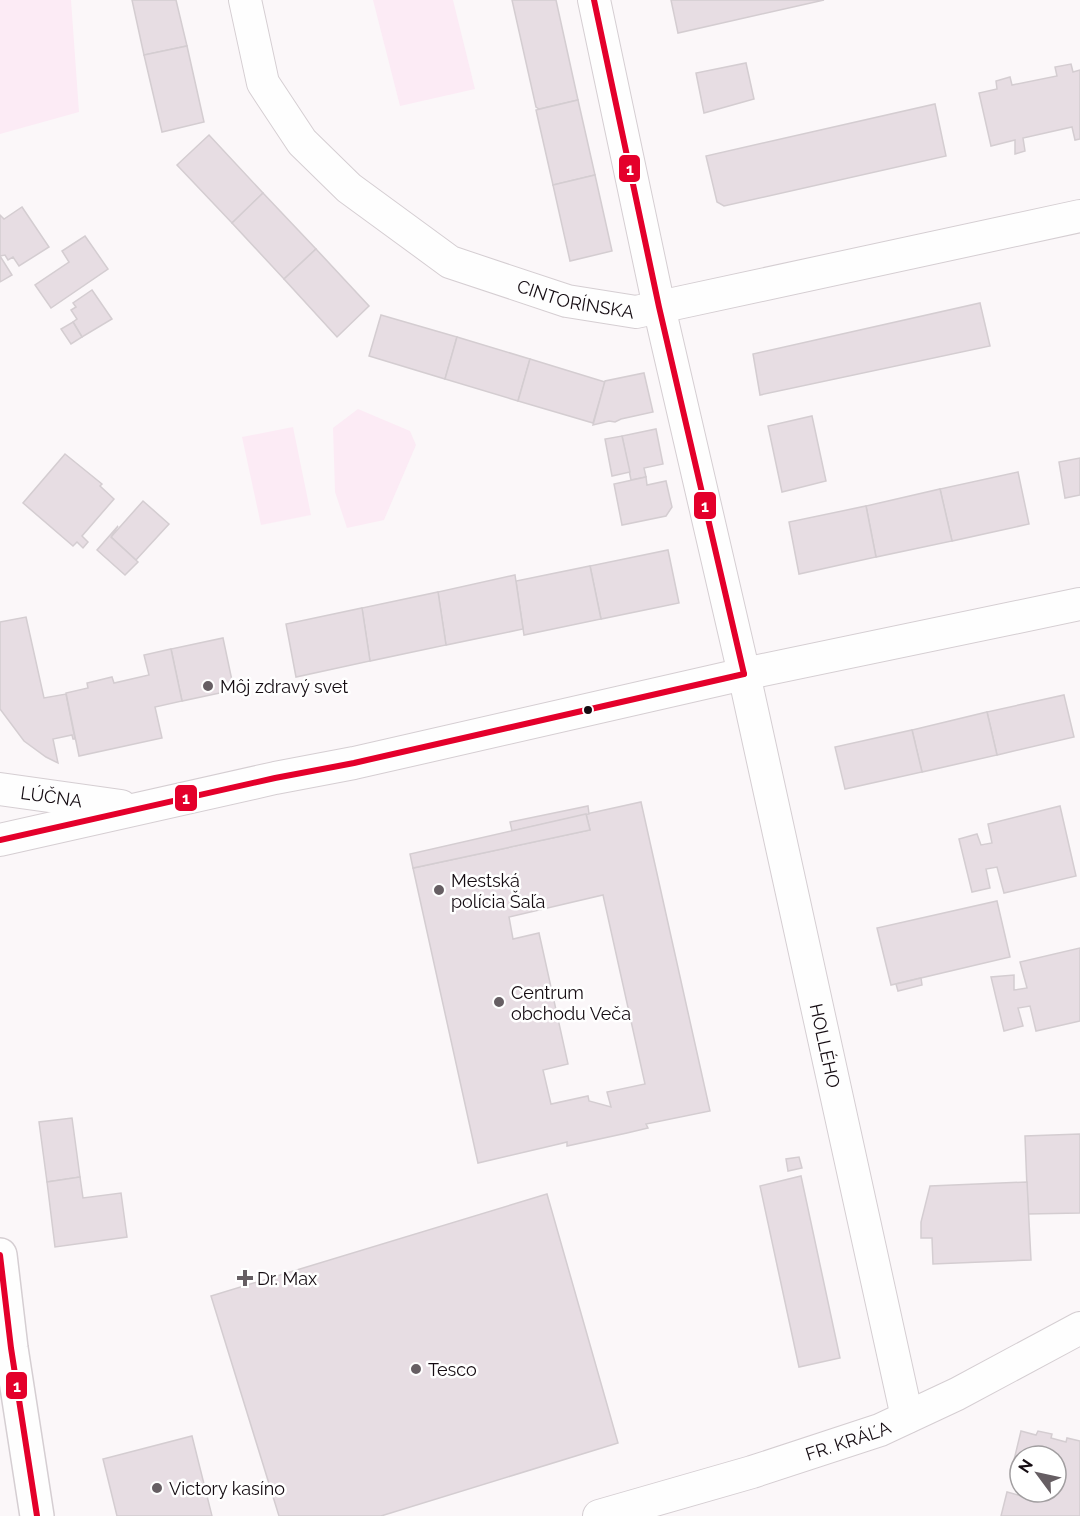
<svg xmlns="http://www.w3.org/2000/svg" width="1080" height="1516" font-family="Raleway,sans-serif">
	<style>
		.green { fill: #fcebf5 }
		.building { fill: #e7dde3; stroke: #d4cdd1; stroke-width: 1.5; fill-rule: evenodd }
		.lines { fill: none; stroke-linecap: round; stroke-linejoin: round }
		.minor-casing { stroke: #d5ced2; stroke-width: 34 }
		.primary-casing { stroke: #d5ced2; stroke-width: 36 }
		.minor { stroke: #fefefe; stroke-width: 32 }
		.primary { stroke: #fefefe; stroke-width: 33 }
		.bus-1-casing { stroke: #fff; stroke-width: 10 }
		.bus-1 { stroke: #e4002b; stroke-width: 6 }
		.poi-dot { fill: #665e63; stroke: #fff; stroke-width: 2 }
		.bus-dot { fill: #150c12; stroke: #fff; stroke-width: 2 }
		.labels { text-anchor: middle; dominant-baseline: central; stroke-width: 5; stroke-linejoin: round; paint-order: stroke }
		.street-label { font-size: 18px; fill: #150c12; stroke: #fff }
		.poi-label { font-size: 18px; fill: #150c12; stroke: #fff; text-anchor: start }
		.line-badge { stroke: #fff; stroke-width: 2 }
		.badge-label { font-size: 16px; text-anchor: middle; font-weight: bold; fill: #fff }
	</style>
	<rect width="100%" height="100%" fill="#fbf7f9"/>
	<g class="green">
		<path d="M0 0H71L79 112 0 134Z"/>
		<path d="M373 0H453L475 89 400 106Z"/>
		<path d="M358 409 410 431 416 445 384 520 347 528 335 492 333 428Z"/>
		<path d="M293 427 311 515 261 525 242 437Z"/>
	</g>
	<g class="building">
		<path d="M132 0H176L187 46 144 55Z"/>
		<path d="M512 0H556L578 100 539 109 536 107Z"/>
		<path d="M671 0H824L678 33Z"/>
		<path d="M187 46 204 122 162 132 144 55Z"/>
		<path d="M746 63 754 99 704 113 696 73Z"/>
		<path d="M1071 64 1073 72 1080 70V139L1075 140 1072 127 1023 138 1025 151 1015 154V140L991 146 979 93 997 89 996 81 1010 77 1012 85 1057 76 1055 67Z"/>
		<path d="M578 100 595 175 553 185 536 110Z"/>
		<path d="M935 104 946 156 724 206 717 202 706 156Z"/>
		<path d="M209 135 263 193 232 223 177 165Z"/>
		<path d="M595 175 612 251 570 261 553 185Z"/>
		<path d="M263 193 316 249 284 279 232 223Z"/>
		<path d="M22 207 49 247 19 266 13 257 8 260 5 255 0 256V215L4 219Z"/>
		<path d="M85 236 108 269 51 308 35 285 69 262 62 251Z"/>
		<path d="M316 249 369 306 337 337 284 279Z"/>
		<path d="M0 256 12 275 0 282Z"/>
		<path d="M92 290 112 319 82 337 73 322 77 319 71 310 76 307 73 303Z"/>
		<path d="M980 303 990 346 760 395 753 354Z"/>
		<path d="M381 315 457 337 445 379 369 356Z"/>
		<path d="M73 322 82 337 71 344 61 329Z"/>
		<path d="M457 337 530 359 518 401 445 379Z"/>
		<path d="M530 359 605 382 593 423 518 401Z"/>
		<path d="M644 373 653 412 621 419 615 422 609 421 593 425 605 381Z"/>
		<path d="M812 416 826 481 782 492 768 426Z"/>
		<path d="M656 429 663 464 644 468 646 477 631 480 622 436Z"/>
		<path d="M622 436 630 472 612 476 605 439Z"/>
		<path d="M65 454 102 484 100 486 114 499 82 536 88 542 83 548 77 542 73 546 23 503Z"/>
		<path d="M1080 458V495L1065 498 1059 462Z"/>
		<path d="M1018 472 1029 524 952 541 940 489Z"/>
		<path d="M646 477 647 485 666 481 672 507 666 516 622 525 614 484Z"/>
		<path d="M940 489 952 541 876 557 866 506Z"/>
		<path d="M143 501 169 524 136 560 111 537Z"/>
		<path d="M866 506 876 557 799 574 789 522Z"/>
		<path d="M118 526 111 537 138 562 125 575 97 550Z"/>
		<path d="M668 550 679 603 601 619 590 566Z"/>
		<path d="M590 566 601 619 524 635 516 581Z"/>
		<path d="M515 575 523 629 446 645 438 592Z"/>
		<path d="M438 592 446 645 370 661 362 608Z"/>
		<path d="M362 608 370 661 296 677 286 624Z"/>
		<path d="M26 617 44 698 66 694 75 739H73L72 735 53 739 58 763 46 757 24 741 0 709V622Z"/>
		<path d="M223 638 234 690 182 701 171 649Z"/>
		<path d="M171 649 182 701 155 707 162 738 79 756 66 693 88 688 87 683 112 677 114 683 149 675 144 655Z"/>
		<path d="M1064 695 1074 737 997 755 987 712Z"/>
		<path d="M987 712 997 755 922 772 912 730Z"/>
		<path d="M912 730 922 772 845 789 835 747Z"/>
		<path d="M641 802 710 1111 646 1124 648 1128 627 1133 567 1146V1142L559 1144 478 1163 413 868 590 830 586 814ZM603 895 645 1084 607 1092 611 1107 589 1101 588 1096 551 1104 543 1070 568 1064 539 933 513 939 509 917Z"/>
		<path d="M588 806 589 814 512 831 510 822Z"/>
		<path d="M1060 806 1076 876 1004 893 997 867 986 869 990 888 972 892 959 839 977 834 981 845 992 843 988 824Z"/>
		<path d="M586 814 590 830 413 868 410 854Z"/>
		<path d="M997 901 1010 957 891 985 877 928Z"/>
		<path d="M1080 948V1021L1036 1031 1030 1006 1018 1008 1023 1026 1004 1031 991 977 1014 975V990L1027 988 1020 962Z"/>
		<path d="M921 978 922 985 898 991 896 984Z"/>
		<path d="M72 1118 80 1177 47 1182 39 1122Z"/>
		<path d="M1080 1134V1213L1028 1214 1025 1136Z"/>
		<path d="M799 1157 802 1168 788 1171 786 1159Z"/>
		<path d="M801 1176 840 1358 799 1367 760 1186Z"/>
		<path d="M80 1177 83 1198 121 1193 127 1237 55 1247 47 1182Z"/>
		<path d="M1027 1182 1031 1260 933 1264 932 1238H921V1222L930 1186Z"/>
		<path d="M547 1194 618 1443 381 1516H279L211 1296Z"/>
		<path d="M1021 1431 1036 1435 1038 1431 1052 1434 1051 1438 1066 1442 1067 1438 1080 1441V1516H1001L1007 1492 1018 1495 1020 1490V1492H1056V1456H1020V1465L1013 1464Z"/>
		<path d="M192 1436 212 1516H117L103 1459Z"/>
	</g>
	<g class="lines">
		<g class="minor-casing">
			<g id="minor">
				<path id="s1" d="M245 0 263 83 302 142 349 188 450 262 567 301 636 312 1080 216"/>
				<path id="s2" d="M594 0 659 307 744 674 907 1417"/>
				<path id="s3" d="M0 789 121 806"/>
				<path d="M0 840 275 778 354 763 744 674 1080 604"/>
				<path id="s4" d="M599 1516 752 1472 880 1430 957 1394 1080 1328"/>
			</g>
		</g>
		<g class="primary-casing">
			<path id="primary" d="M0 1255 11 1348 37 1516"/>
		</g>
		<use href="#minor" class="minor"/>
		<use href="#primary" class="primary"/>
		<g class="bus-1-casing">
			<g id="bus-1">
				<path d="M594 0 659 307 744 674"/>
				<path d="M0 840 275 778 354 763 744 674"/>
				<path d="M0 1255 11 1348 37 1516"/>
			</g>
		</g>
		<use href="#bus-1" class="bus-1"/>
	</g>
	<g class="poi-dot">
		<circle cx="208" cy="686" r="6"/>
		<circle cx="439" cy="890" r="6"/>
		<circle cx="499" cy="1002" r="6"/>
		<path d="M242 1269h6v6h6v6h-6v6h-6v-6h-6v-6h6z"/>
		<circle cx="416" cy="1369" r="6"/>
		<circle cx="157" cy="1488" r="6"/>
	</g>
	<circle class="bus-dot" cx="588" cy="710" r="5"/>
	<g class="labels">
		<g class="street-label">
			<text stroke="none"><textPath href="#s1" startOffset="478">CINTORÍNSKA</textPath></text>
			<text stroke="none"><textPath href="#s3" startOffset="52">LÚČNA</textPath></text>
			<text stroke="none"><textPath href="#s2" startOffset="1071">HOLLÉHO</textPath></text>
			<text stroke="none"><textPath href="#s4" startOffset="260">FR. KRÁĽA</textPath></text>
		</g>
		<g class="poi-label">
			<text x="220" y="686">Môj zdravý svet</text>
			<text x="451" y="880">Mestská<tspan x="451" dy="21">polícia Šaľa</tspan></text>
			<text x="511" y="992">Centrum<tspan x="511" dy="21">obchodu Veča</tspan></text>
			<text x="257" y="1278">Dr. Max</text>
			<text x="428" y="1369">Tesco</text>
			<text x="169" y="1488">Victory kasíno</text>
		</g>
	</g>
	<g class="line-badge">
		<rect x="618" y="154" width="23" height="29" rx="6" fill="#e4002b"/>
		<rect x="693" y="491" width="24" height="29" rx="6" fill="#e4002b"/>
		<rect x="174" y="784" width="24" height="28" rx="6" fill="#e4002b"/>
		<rect x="5" y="1371" width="23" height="29" rx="6" fill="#e4002b"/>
	</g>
	<g class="badge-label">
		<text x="630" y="175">1</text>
		<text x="705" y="512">1</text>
		<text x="186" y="804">1</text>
		<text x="17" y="1392">1</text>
	</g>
	<g transform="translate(1038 1474) rotate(303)"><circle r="28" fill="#ffffff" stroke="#a19ea0" stroke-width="1.5"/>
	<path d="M0-4.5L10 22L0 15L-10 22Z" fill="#665e63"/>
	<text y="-9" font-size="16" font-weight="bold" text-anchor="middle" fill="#150c12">N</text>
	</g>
</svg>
